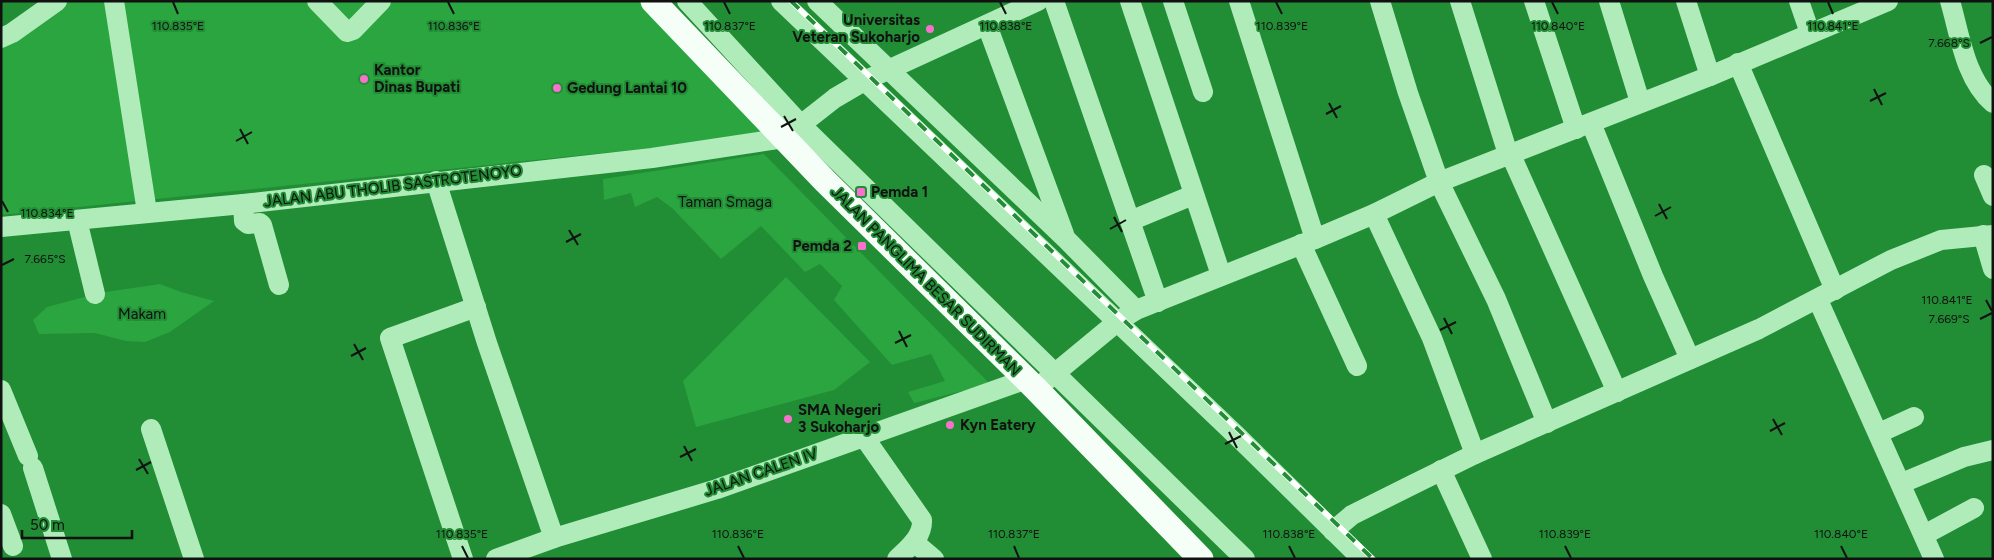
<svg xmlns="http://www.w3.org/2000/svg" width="1994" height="560" font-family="Figtree,sans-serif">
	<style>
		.green { fill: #2ba53f }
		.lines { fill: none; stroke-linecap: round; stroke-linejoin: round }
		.minor { stroke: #b0ecba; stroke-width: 20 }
		.major { stroke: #f5fef7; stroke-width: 25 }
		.rail-casing { stroke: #fff; stroke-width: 5.5 }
		.rail { stroke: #218d35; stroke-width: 4; stroke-dasharray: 11; stroke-linecap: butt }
		.ticks { fill: none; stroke: #111; stroke-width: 2 }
		.poi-dot { fill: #f871cc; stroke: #218d35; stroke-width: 2 }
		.labels { text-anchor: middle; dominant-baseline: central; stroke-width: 4; stroke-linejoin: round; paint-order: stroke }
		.poi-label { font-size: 15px; font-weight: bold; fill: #111; stroke: #218d35; text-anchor: start }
		.street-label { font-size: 15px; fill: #111; stroke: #218d35 }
		.park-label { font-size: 15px; fill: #111; stroke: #218d35 }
		.ticks-label { font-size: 12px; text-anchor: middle; fill: #111; stroke: #218d35; stroke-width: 4; stroke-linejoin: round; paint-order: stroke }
	</style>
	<rect width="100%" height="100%" fill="#218d35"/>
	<g class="green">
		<path d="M65 1H640L769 136 1 215V46Z"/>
		<path d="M764 154 990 384 914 403 908 392 945 381 931 354 892 365 834 300 842 286 820 264 805 272 761 226 721 259 672 208 657 197 635 207 631 193 604 200 603 179Z"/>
		<path d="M786 277 870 362 834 390 696 427 683 381Z"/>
		<path d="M160 284 181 292 214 301 170 332 145 342 126 341 95 333 39 334 33 320 47 307 99 293Z"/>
	</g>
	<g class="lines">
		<g class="minor">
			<path d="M114 1 147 212"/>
			<path d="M317 1 347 32 353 30 381 1"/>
			<path d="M687 1 802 126 1245 559"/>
			<path d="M781 1 1238 437 1362 559"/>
			<path d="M817 1 1066 239 1136 310"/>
			<path d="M1054 1 1158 302"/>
			<path d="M1130 1 1221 275"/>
			<path d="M1173 1 1203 92"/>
			<path d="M1239 1 1315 239"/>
			<path d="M1380 1 1408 93 1439 182 1496 299 1547 423"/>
			<path d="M1460 1 1508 154"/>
			<path d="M1534 1 1576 129"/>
			<path d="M1609 1 1640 102"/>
			<path d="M1686 1 1710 76"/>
			<path d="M1799 1 1810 33"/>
			<path d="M1950 1C1960 35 1965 79 1993 103"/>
			<path d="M987 25 1064 234"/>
			<path d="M1 38 12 33 57 1"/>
			<path d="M1738 63 1835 290"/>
			<path d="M1591 123 1653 276 1690 359"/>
			<path d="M1510 153 1617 392"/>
			<path d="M1984 175 1993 196"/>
			<path d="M436 181 487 343 554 538"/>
			<path d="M243 204 244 221 248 224 260 223 262 225 279 285"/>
			<path d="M1374 214 1432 338 1475 454"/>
			<path d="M77 220 95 294"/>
			<path d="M1130 221 1193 195"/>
			<path d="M1 227 243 204 652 158 784 138 835 98 864 81 1038 1"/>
			<path d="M1983 235 1993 269"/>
			<path d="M1301 244 1357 366"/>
			<path d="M1818 300 1934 559"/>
			<path d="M1036 389 1117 322 1136 310 1315 239 1374 214 1439 182 1710 76 1888 1"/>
			<path d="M1 390 28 456"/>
			<path d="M151 429 194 559"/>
			<path d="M1879 433 1914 417"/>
			<path d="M864 437 922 520C923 537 908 548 897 559"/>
			<path d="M33 468 62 559"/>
			<path d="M1441 470 1482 559"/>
			<path d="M1902 483 1964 457 1993 450"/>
			<path d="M1 514 13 546"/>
			<path d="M1333 531 1352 515 1412 485 1475 454 1759 329 1891 260 1941 240 1993 235"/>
			<path d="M1924 535 1974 508"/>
			<path d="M914 542 934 559"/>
			<path d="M463 559 390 338 476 307"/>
			<path d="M496 559 554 538 717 489 1024 380"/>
		</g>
		<path class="major" d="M653 1 825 181 1036 389 1201 559"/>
		<g class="rail-casing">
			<path id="rail" d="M791 1 1373 559"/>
		</g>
		<use href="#rail" class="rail"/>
	</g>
	<path class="ticks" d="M173 2 178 14M448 2 454 14M724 2 730 14M1000 2 1006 14M1276 2 1282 14M1552 2 1558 14M1828 2 1833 14M1980 43 1992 37M1874 89 1882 105M1870 101 1886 93M1329 103 1337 118M1326 114 1341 106M784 116 793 131M781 127 796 119M240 129 248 144M236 141 252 132M2 201 8 212M1659 204 1667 219M1655 216 1671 207M1114 217 1122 232M1110 229 1126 220M569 230 578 245M566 242 581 234M2 265 14 259M1986 300 1992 311M1444 318 1452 334M1980 319 1992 313M1440 330 1456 322M899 331 907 347M895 343 911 335M354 344 363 360M351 356 366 348M1773 419 1782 435M1770 431 1785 423M1229 432 1237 448M1225 444 1241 436M684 446 692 461M680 457 696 449M139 459 148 474M136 470 151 462M462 546 468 558M738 546 744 558M1014 546 1019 558M1289 546 1295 558M1565 546 1571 558M1841 546 1847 558"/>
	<g class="poi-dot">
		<circle cx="930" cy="29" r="5"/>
		<circle cx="364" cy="79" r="5"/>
		<circle cx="557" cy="88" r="5"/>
		<rect x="856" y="187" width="10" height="10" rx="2.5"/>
		<rect x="857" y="241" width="10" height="10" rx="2.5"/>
		<circle cx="788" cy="419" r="5"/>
		<circle cx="950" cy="425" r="5"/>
	</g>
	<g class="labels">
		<g class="poi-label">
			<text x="920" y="20" text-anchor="end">Universitas<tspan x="920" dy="17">Veteran Sukoharjo</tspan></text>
			<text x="374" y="70">Kantor<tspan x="374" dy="17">Dinas Bupati</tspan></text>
			<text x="567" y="88">Gedung Lantai 10</text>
			<text x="871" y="192">Pemda 1</text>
			<text x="852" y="246" text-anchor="end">Pemda 2</text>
			<text x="798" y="410">SMA Negeri<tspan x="798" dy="17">3 Sukoharjo</tspan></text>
			<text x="960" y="425">Kyn Eatery</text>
		</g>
		<g class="street-label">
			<text transform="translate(393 186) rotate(-7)">JALAN ABU THOLIB SASTROTENOYO</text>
			<text transform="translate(926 281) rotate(45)">JALAN PANGLIMA BESAR SUDIRMAN</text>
			<text transform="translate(761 472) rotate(-19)">JALAN CALEN IV</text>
		</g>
		<g class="park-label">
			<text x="725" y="202">Taman Smaga</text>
			<text x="142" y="314">Makam</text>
		</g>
	</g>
	<g class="ticks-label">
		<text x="178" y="30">110.835°E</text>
		<text x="454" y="30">110.836°E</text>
		<text x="730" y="30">110.837°E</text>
		<text x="1006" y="30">110.838°E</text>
		<text x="1282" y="30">110.839°E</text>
		<text x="1558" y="30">110.840°E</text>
		<text x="1833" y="30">110.841°E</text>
		<text x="1949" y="47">7.668°S</text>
		<text x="47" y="217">110.834°E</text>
		<text x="45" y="263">7.665°S</text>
		<text x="1947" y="304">110.841°E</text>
		<text x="1949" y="323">7.669°S</text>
		<text x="462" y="538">110.835°E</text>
		<text x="738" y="538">110.836°E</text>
		<text x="1014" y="538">110.837°E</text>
		<text x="1289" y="538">110.838°E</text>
		<text x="1565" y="538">110.839°E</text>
		<text x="1841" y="538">110.840°E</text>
	</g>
	<rect width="1994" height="560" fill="none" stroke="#111111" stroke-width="5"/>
	<path d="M22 530v8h110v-8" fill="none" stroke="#111111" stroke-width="2.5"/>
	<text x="30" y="530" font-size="15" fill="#111111" stroke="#218d35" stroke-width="4" paint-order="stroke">50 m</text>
</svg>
